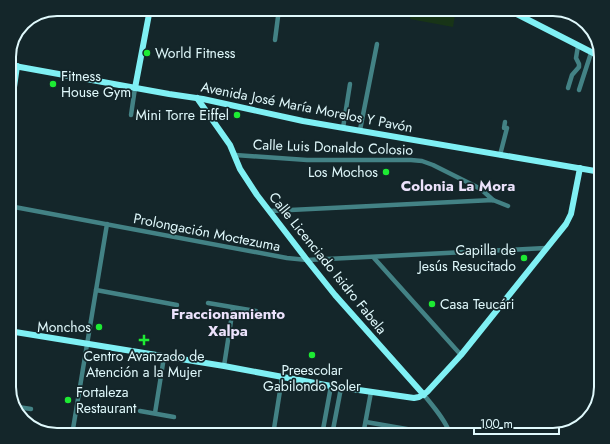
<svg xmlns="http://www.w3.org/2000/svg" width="610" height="444" font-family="Jost,sans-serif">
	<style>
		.pitch { fill: #183417 }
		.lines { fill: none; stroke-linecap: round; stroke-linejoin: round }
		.street { stroke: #438285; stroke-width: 4.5 }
		.secondary { stroke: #7ff0f4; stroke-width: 6 }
		.poi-dot { fill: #1deb33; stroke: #14262a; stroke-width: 1.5 }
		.labels { text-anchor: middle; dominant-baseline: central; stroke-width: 3.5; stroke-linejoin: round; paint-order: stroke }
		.poi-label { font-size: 14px; fill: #e0f9fc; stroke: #14262a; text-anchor: start }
		.street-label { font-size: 14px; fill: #e0f9fc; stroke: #14262a }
		.neighbourhood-label { font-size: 15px; font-weight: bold; fill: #ece2fc; stroke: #14262a }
		.rim { fill: none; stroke: #e0f9fc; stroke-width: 2 }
	</style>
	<rect width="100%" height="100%" fill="#14262a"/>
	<path class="pitch" d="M412 9H456L453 27 410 19Z"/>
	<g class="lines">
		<g class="street">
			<path d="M275 40 279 9"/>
			<path d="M568 88 572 75 579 67V64L576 58 578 46"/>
			<path d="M579 90 591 53"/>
			<path d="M131 115 135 88"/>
			<path d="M343 128 350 84"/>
			<path d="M360 130 377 44"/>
			<path d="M235 155 307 160H411L422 161 433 165 475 186 482 190 493 200"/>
			<path d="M500 155 507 128H504L505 122"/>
			<path d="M9 206 287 258 307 260 546 248"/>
			<path d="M270 211 493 200 508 206"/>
			<path d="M374 258 461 355"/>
			<path d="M96 290 177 305"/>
			<path d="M208 303 256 311"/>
			<path d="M224 366 233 308"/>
			<path d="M424 395C432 405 448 423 450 435"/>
			<path d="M18 407 31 409"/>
			<path d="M140 411 174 417"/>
			<path d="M155 413 164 357"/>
			<path d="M366 422 418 431 421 433 422 435"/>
			<path d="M72 435 107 224"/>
			<path d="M273 435 282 378"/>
			<path d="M322 435 331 386"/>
			<path d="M332 435 341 388"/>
			<path d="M363 435 371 392"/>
		</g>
		<g class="secondary">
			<path d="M507 9 601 57"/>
			<path d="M9 65 169 94 203 99 303 121 601 172"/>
			<path d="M135 88 150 9"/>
			<path d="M197 98 230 145 240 169 257 195 307 260 335 295 424 395"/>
			<path d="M9 122 17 66"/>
			<path d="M9 331 224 366 331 386 414 398 419 397 427 392 461 355 566 224 571 214 580 168"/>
		</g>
	</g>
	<g class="poi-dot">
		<circle cx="147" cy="53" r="4"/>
		<circle cx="53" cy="84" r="4"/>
		<circle cx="237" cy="115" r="4"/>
		<circle cx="386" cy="172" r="4"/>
		<circle cx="524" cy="258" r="4"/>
		<circle cx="432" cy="304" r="4"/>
		<circle cx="99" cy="327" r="4"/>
		<path d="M142 334h4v4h4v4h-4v4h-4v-4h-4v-4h4z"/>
		<circle cx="312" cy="355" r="4"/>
		<circle cx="68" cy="400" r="4"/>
	</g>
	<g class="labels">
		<g class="poi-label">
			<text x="155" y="53">World Fitness</text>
			<text x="61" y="76">Fitness<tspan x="61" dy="16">House Gym</tspan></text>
			<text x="229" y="115" text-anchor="end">Mini Torre Eiffel</text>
			<text x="378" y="172" text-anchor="end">Los Mochos</text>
			<text x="516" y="250" text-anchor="end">Capilla de<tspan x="516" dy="16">Jesús Resucitado</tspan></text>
			<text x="440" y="304">Casa Teucári</text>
			<text x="91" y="327" text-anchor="end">Monchos</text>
			<text x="144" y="356" text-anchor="middle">Centro Avanzado de<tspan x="144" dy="16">Atención a la Mujer</tspan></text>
			<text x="312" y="370" text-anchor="middle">Preescolar<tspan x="312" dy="16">Gabilondo Soler</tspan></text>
			<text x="76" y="392">Fortaleza<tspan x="76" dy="16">Restaurant</tspan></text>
		</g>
		<g class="street-label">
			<text transform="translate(307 107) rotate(11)">Avenida José María Morelos Y Pavón</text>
			<text transform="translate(333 147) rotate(2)">Calle Luis Donaldo Colosio</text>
			<text transform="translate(207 232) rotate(11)">Prolongación Moctezuma</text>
			<text transform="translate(328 263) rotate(51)">Calle Licenciado Isidro Fabela</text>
		</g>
		<g class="neighbourhood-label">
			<text x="458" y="186">Colonia La Mora</text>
			<text x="228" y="314">Fraccionamiento<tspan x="228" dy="17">Xalpa</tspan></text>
		</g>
	</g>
	<path d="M0 0H610V444H0ZM57 16H553A41 41 0 0 1 594 57V387A41 41 0 0 1 553 428H57A41 41 0 0 1 16 387V57A41 41 0 0 1 57 16Z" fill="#14262a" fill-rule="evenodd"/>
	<path class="rim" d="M57 16H553A41 41 0 0 1 594 57V387A41 41 0 0 1 553 428H57A41 41 0 0 1 16 387V57A41 41 0 0 1 57 16Z"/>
	<path d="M474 428v6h85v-6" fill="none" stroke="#e0f9fc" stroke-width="2"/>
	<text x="480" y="428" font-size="12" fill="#e0f9fc" stroke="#14262a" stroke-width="3" paint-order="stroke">100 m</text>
</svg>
